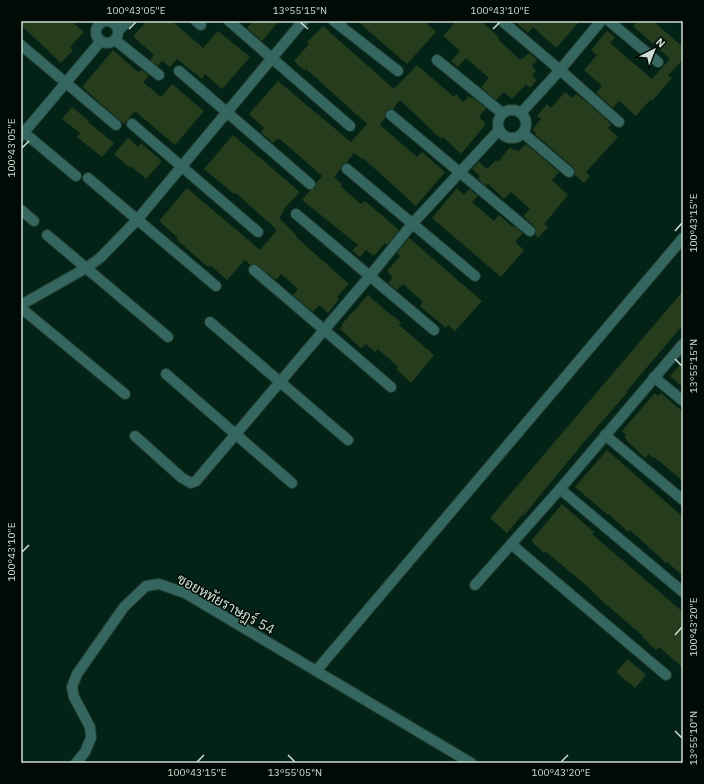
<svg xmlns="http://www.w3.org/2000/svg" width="704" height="784" font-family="'IBM Plex Sans',Sarabun,sans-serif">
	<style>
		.building { fill: #253c1d }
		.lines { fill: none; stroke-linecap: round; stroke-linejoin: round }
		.minor-casing { stroke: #1f3d31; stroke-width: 12 }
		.minor { stroke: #366660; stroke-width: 10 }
		.ticks { fill: none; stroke: #ccded4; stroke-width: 1.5 }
		.labels { text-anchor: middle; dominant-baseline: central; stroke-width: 3; stroke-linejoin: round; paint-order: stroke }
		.street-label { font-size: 14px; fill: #ccded4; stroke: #010a05 }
		.neatline { fill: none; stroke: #ccded4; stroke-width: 1.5 }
		.ticks-label { font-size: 10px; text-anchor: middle; fill: #ccded4 }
	</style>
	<rect width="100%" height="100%" fill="#032316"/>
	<g class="building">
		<path d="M21 21H71L84 32 70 47 73 50 61 63 21 25Z"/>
		<path d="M147 21H172L203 48 218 31 250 57 222 89 205 74 202 79 177 59 170 67 162 61 158 66 150 60 154 55 133 36Z"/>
		<path d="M253 21H279L262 41 247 28Z"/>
		<path d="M357 21H424L436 32 407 64Z"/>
		<path d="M456 21H481L499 37 498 39 520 60 522 58 523 59 529 53 537 60 532 66 536 71 532 75 537 80 530 88 526 84 512 99 504 92 496 100 481 87 489 78 466 58 458 67 451 61 460 51 443 36Z"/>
		<path d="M514 21H580L556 48 533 27 528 33Z"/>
		<path d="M638 21H653L683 47V59L668 76 672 78 652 101 650 100 636 116 619 101 613 108 596 93 602 86 584 70 597 55 591 50 607 31 615 37 610 43 652 79 670 59 633 26Z"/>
		<path d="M323 26 394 89 417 65 454 97 456 94 463 102 469 96 471 98 472 97 486 108 479 117 486 124 461 154 443 137 441 139 400 100 393 109H389L386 111 385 118 380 125 417 157 422 152 445 172 416 206 363 158 362 159 354 153 346 163 342 165 341 169 334 177 342 184 340 186 361 204 365 201 399 230 387 245 385 243 374 256 366 250 360 257 352 251 358 245 302 200 310 190 315 188 316 183 322 176 281 140 277 139 273 143 261 132 264 128 249 114 278 81 351 142 367 124 306 69 305 71 294 61 309 44 307 42Z"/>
		<path d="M113 50 138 72 142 70 149 76 143 82 161 97 172 84 204 111 175 145 135 111 124 124 82 87Z"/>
		<path d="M565 92 572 98 576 94 587 102 611 124 608 128 618 137 586 172 590 176 584 183 575 175V170L573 167 535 134 536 133 532 130 541 119 537 116 547 104 551 108Z"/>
		<path d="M72 107 89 121 88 122 114 143 102 157 77 137 80 133 62 119Z"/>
		<path d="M233 135 300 192 283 210 284 211 279 218 297 236 296 237 349 284 337 297 339 299 328 313 319 305 313 312 293 295 298 289 281 274 276 280 256 264 250 265 245 260 227 280 210 265 208 267 177 240 178 238 159 221 187 188 260 250 277 230 236 193 234 194 204 169Z"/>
		<path d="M128 138 138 147 141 143 162 161 146 179 131 166 130 168 114 154Z"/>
		<path d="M526 144 559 172 552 180 568 195 544 224 548 227 538 238 535 235 536 232 534 226 523 216 530 209 511 192 504 199 488 184 486 186 478 179 480 176 472 169 479 162 487 169 496 160 498 162 510 147 515 151 516 149 519 151Z"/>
		<path d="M457 188 464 195 469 189 478 196 472 202 494 221 499 215 513 227 514 226 523 233 515 242 524 250 501 277 432 218Z"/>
		<path d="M409 238 482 301 455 331 448 325 446 328 420 306 423 302 403 284 397 290 388 283 393 277 387 271 400 256 397 253Z"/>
		<path d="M683 291V325L626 392 627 393 584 442 524 515 523 514 507 533 490 518Z"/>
		<path d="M368 295 392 316 393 315 401 323 399 325 434 355 411 383 396 369 398 367 378 349 375 352 366 344 361 348 340 329 343 325 342 324Z"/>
		<path d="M683 361V387L670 376Z"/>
		<path d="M655 393 658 396 661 393 683 412V481L654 457 653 458 649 454 645 458 626 440 627 439 625 437 626 435 622 431Z"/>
		<path d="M607 450 683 517V576L667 562 666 563 630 530 628 532 609 514 608 515 575 487Z"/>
		<path d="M562 504 594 532 592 534 683 612V668L659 647 656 650 642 637 643 636 601 600 588 587 545 551 544 553 531 541Z"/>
		<path d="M628 659 646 675 635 688 616 672Z"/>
	</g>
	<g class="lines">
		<g class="minor-casing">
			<g id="minor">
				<circle cx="107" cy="32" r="11"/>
				<path d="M196 21 201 25"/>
				<path d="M229 21 350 126"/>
				<path d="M334 21 398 71"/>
				<path d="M502 21 560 70 619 122"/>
				<path d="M609 21 658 62"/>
				<path d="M118 31 128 21"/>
				<path d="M115 40 159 75"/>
				<path d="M21 45 116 125"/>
				<path d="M437 60 502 113"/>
				<path d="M179 71 310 184"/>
				<circle cx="512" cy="124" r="14"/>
				<path d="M521 113 560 70 601 21"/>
				<path d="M391 115 530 231"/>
				<path d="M132 124 258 232"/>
				<path d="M21 130 76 176"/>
				<path d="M523 133 569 172"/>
				<path d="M21 136 100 42"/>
				<path d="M347 169 475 276"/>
				<path d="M88 178 216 286"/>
				<path d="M21 210 34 221"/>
				<path d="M296 214 434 330"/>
				<path d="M47 235 168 337"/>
				<path d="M254 270 391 387"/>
				<path d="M21 305 86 268 100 258 137 220 303 21"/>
				<path d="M21 308 125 394"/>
				<path d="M210 322 348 440"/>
				<path d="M166 374 292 483"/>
				<path d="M654 377 683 401"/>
				<path d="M605 435 683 500"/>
				<path d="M135 436 182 478 191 483 196 481 369 277 413 223 499 130"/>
				<path d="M560 489 683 592"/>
				<path d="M511 544 666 675"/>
				<path d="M475 585 560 489 683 344"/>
				<path d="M316 671 683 238"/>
				<path d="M76 763 85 752 91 738 90 727 74 697 72 687 77 674 124 607 146 586 159 584 185 593 471 763"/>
			</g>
		</g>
		<use href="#minor" class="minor"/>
	</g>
	<path class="ticks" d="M300 22 308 29M129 29 136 22M493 29 500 22M22 148 29 141M675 231 682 223M675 359 682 366M22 552 29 545M675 635 682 627M675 731 682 738M288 755 295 762M197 762 204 755M561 762 568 755"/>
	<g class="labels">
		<g class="street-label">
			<text transform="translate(226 604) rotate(29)">ซอยหทัยราษฎร์ 54</text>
		</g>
	</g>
	<rect width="704" height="784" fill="none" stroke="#010a05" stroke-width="44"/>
	<g transform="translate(654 50) rotate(42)" stroke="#010a05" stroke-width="3" paint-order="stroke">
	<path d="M0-3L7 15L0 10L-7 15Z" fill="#ccded4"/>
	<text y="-6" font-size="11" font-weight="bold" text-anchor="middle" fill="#ccded4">N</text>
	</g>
	<rect x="22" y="22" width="660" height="740" class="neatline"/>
	<g class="ticks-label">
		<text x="136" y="14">100°43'05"E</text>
		<text x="300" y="14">13°55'15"N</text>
		<text x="500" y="14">100°43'10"E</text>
		<text transform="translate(11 148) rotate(-90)" y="4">100°43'05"E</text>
		<text transform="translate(693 223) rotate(-90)" y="4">100°43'15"E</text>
		<text transform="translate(693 366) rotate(-90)" y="4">13°55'15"N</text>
		<text transform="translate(11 552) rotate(-90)" y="4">100°43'10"E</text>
		<text transform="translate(693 627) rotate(-90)" y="4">100°43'20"E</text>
		<text transform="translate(693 738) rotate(-90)" y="4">13°55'10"N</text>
		<text x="197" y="776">100°43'15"E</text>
		<text x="295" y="776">13°55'05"N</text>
		<text x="561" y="776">100°43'20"E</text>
	</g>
</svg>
